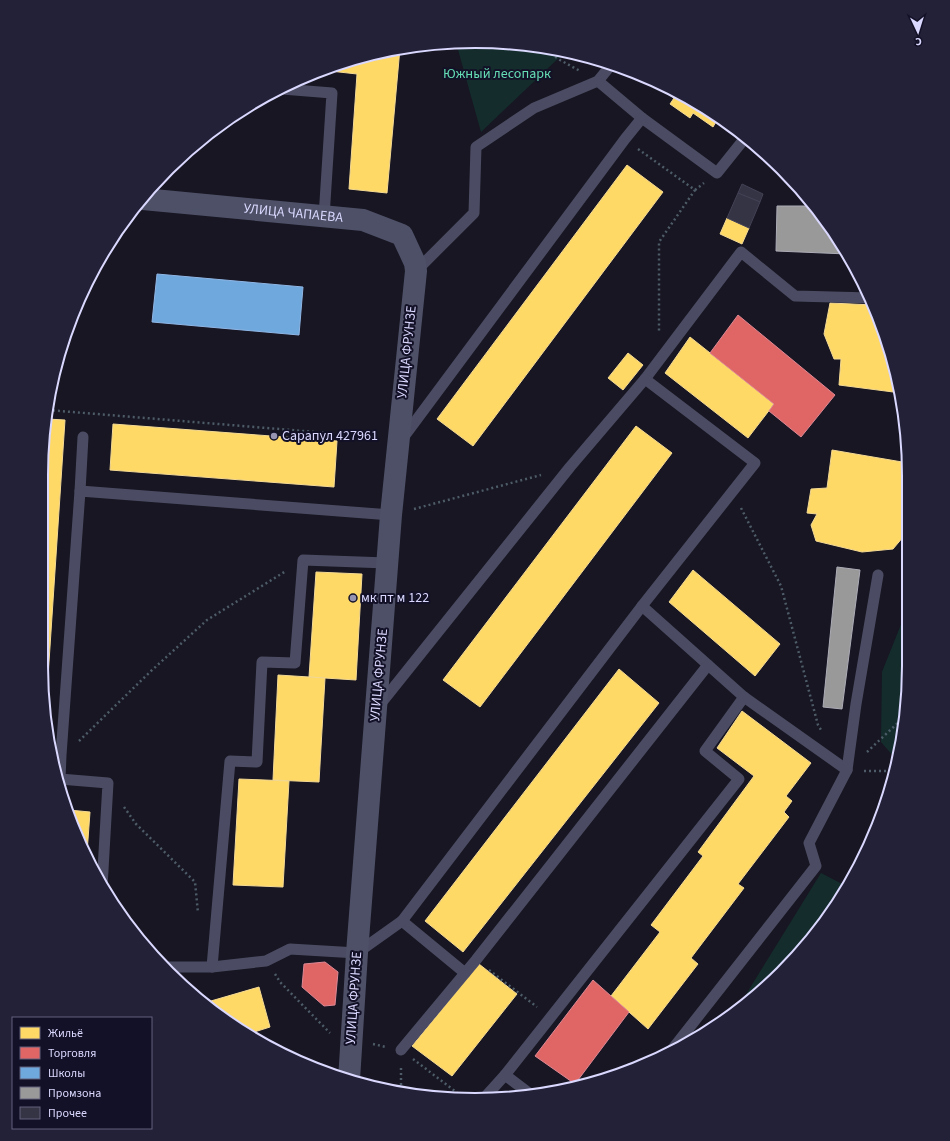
<svg xmlns="http://www.w3.org/2000/svg" width="950" height="1141" font-family="'Source Sans 3',sans-serif">
	<style>
		.green { fill: #142d2c }
		.homes { fill: #ffd966; stroke: #f4d994 }
		.shops { fill: #e06666; stroke: #de8894 }
		.schools { fill: #6fa8dc; stroke: #8fb6e6 }
		.industry { fill: #999; stroke: #acacb7 }
		.building { fill: #353444; stroke: #434155 }
		.lines { fill: none; stroke-linecap: round; stroke-linejoin: round }
		.path { stroke: #4d5c68; stroke-width: 2.5; stroke-dasharray: 2 3; stroke-linecap: butt }
		.lane { stroke: #4b4c63; stroke-width: 11 }
		.secondary { stroke: #4e5068; stroke-width: 22 }
		.poi-dot { fill: #9694b1; stroke: #131127; stroke-width: 1.5 }
		.labels { text-anchor: middle; dominant-baseline: central; stroke-width: 4; stroke-linejoin: round; paint-order: stroke }
		.park-label { font-size: 14px; fill: #65ddb5; stroke: #131127 }
		.street-label { font-size: 14px; fill: #dad8fe; stroke: #131127 }
		.poi-label { font-size: 14px; fill: #dad8fe; stroke: #131127; text-anchor: start }
		.rim { fill: none; stroke: #dad8fe; stroke-width: 2 }
	</style>
	<rect width="100%" height="100%" fill="#171622"/>
	<g class="green">
		<path d="M475 41 559 49 566 51 481 132 457 46 453 43Z"/>
		<path d="M908 607V695L895 758 881 742 882 672Z"/>
		<path d="M821 873 848 887 801 952 737 1009Z"/>
	</g>
	<g class="homes">
		<path d="M400 48 387 193 349 189 357 74 321 70 390 49Z"/>
		<path d="M658 83 716 114 737 131 735 133 717 120 713 127 693 113 690 118 670 104 674 98 656 86Z"/>
		<path d="M627 165 663 192 473 446 437 419Z"/>
		<path d="M727 218 749 228 742 244 720 234Z"/>
		<path d="M830 303 874 305 901 393 839 385 841 359H834L824 334Z"/>
		<path d="M690 337 774 404 748 438 665 373Z"/>
		<path d="M628 353 643 365 623 390 608 378Z"/>
		<path d="M47 419 65 420 46 707 41 666 42 446Z"/>
		<path d="M113 424 337 441 334 487 110 470Z"/>
		<path d="M636 426 672 453 480 707 443 680Z"/>
		<path d="M832 450 908 463 909 475V530L893 549 862 552 816 541 811 525 817 514 807 513 811 489 827 488Z"/>
		<path d="M693 570 780 644 755 676 669 602Z"/>
		<path d="M316 572 362 574 356 680 309 677Z"/>
		<path d="M619 669 659 703 463 952 425 921Z"/>
		<path d="M278 675 325 678 319 782 273 780Z"/>
		<path d="M742 711 811 763 786 796 792 801 784 812 789 817 738 884 744 888 691 958 698 964 648 1029 611 996 660 932 651 925 703 856 698 852 754 776 717 748Z"/>
		<path d="M239 779 289 781 283 887 233 885Z"/>
		<path d="M69 810 90 812 87 853Z"/>
		<path d="M479 964 517 994 452 1076 412 1046Z"/>
		<path d="M259 987 270 1027 248 1034 234 1027 204 1003Z"/>
	</g>
	<g class="shops">
		<path d="M738 315 835 395 801 437 769 411 774 404 710 353Z"/>
		<path d="M325 962 338 972 335 1005 324 1006 302 987 304 964Z"/>
		<path d="M593 980 629 1012 575 1084 535 1056Z"/>
	</g>
	<path class="schools" d="M157 274 303 287 299 335 152 322Z"/>
	<g class="industry">
		<path d="M777 206H813L836 234 847 254 776 251Z"/>
		<path d="M837 567 860 570 842 709 823 707Z"/>
	</g>
	<g class="building">
		<path d="M742 184 763 194 760 202 738 193Z"/>
		<path d="M738 193 760 202 749 228 727 218Z"/>
	</g>
	<g class="lines">
		<g class="path">
			<path d="M543 48 560 60 580 71"/>
			<path d="M638 149 695 190 659 242V332"/>
			<path d="M695 190 704 183"/>
			<path d="M48 410 376 437"/>
			<path d="M741 508 781 586 818 725 821 730"/>
			<path d="M414 509 541 475"/>
			<path d="M79 741 151 671 207 620 286 571"/>
			<path d="M867 752 903 718"/>
			<path d="M864 771H893"/>
			<path d="M124 807 136 824 195 882 198 913"/>
			<path d="M489 970 537 1007"/>
			<path d="M275 974 280 982 330 1033"/>
			<path d="M373 1044 386 1047"/>
			<path d="M413 1059 464 1098"/>
			<path d="M401 1090V1066"/>
		</g>
		<g class="lane">
			<path d="M598 81 642 118 717 173 745 138"/>
			<path d="M282 89 332 93 324 217"/>
			<path d="M416 271 474 213 476 147 534 108 598 81 611 65"/>
			<path d="M645 379 741 252 795 296 870 298"/>
			<path d="M403 438 625 139 642 118"/>
			<path d="M80 491 83 437"/>
			<path d="M642 606 744 697 847 770 809 843 816 866 671 1051"/>
			<path d="M847 770 856 704 878 575"/>
			<path d="M102 887 108 783 60 779 61 755 80 491 391 515"/>
			<path d="M402 921 465 973"/>
			<path d="M163 967H212L266 961 290 949 357 953 402 921 642 606 755 463 645 379 570 467 378 707"/>
			<path d="M212 967 230 761 257 762 262 662 295 663 303 560 387 563"/>
			<path d="M401 1050 476 960 708 665"/>
			<path d="M628 1071 631 1068 634 1069"/>
			<path d="M505 1075 739 779 705 751 744 697"/>
			<path d="M486 1096 505 1075 530 1094"/>
		</g>
		<path class="secondary" id="s1" d="M143 199 363 220 402 235 415 263 416 271 391 515 357 953 349 1080"/>
	</g>
	<g class="poi-dot">
		<circle cx="274" cy="436" r="4"/>
		<circle cx="353" cy="598" r="4"/>
	</g>
	<g class="labels">
		<g class="park-label">
			<text x="497" y="74">Южный лесопарк</text>
		</g>
		<g class="street-label">
			<text stroke="none"><textPath href="#s1" startOffset="151">УЛИЦА ЧАПАЕВА</textPath></text>
			<text transform="translate(407 352) rotate(-84)">УЛИЦА ФРУНЗЕ</text>
			<text transform="translate(379 675) rotate(-85)">УЛИЦА ФРУНЗЕ</text>
			<text transform="translate(354 998) rotate(-86)">УЛИЦА ФРУНЗЕ</text>
		</g>
		<g class="poi-label">
			<text x="282" y="436">Сарапул 427961</text>
			<text x="361" y="598">мк пт м 122</text>
		</g>
	</g>
	<path d="M0 0H950V1141H0ZM475 48H475A427 427 0 0 1 902 475V666A427 427 0 0 1 475 1093H475A427 427 0 0 1 48 666V475A427 427 0 0 1 475 48Z" fill="#232138" fill-rule="evenodd"/>
	<path class="rim" d="M475 48H475A427 427 0 0 1 902 475V666A427 427 0 0 1 475 1093H475A427 427 0 0 1 48 666V475A427 427 0 0 1 475 48Z"/>
	<rect x="12" y="1017" width="140" height="112" fill="#131127" stroke="#63617d"/>
	<rect x="20" y="1027" width="20" height="12" fill="#ffd966" stroke="#63617d"/>
	<text x="48" y="1037" font-size="12" fill="#dad8fe">Жильё</text>
	<rect x="20" y="1047" width="20" height="12" fill="#e06666" stroke="#63617d"/>
	<text x="48" y="1057" font-size="12" fill="#dad8fe">Торговля</text>
	<rect x="20" y="1067" width="20" height="12" fill="#6fa8dc" stroke="#63617d"/>
	<text x="48" y="1077" font-size="12" fill="#dad8fe">Школы</text>
	<rect x="20" y="1087" width="20" height="12" fill="#999999" stroke="#63617d"/>
	<text x="48" y="1097" font-size="12" fill="#dad8fe">Промзона</text>
	<rect x="20" y="1107" width="20" height="12" fill="#353444" stroke="#63617d"/>
	<text x="48" y="1117" font-size="12" fill="#dad8fe">Прочее</text>
	<g transform="translate(918 32) rotate(176)" stroke="#131127" stroke-width="3" paint-order="stroke">
	<path d="M0-3L7 15L0 10L-7 15Z" fill="#dad8fe"/>
	<text y="-6" font-size="11" font-weight="bold" text-anchor="middle" fill="#dad8fe">С</text>
	</g>
</svg>
